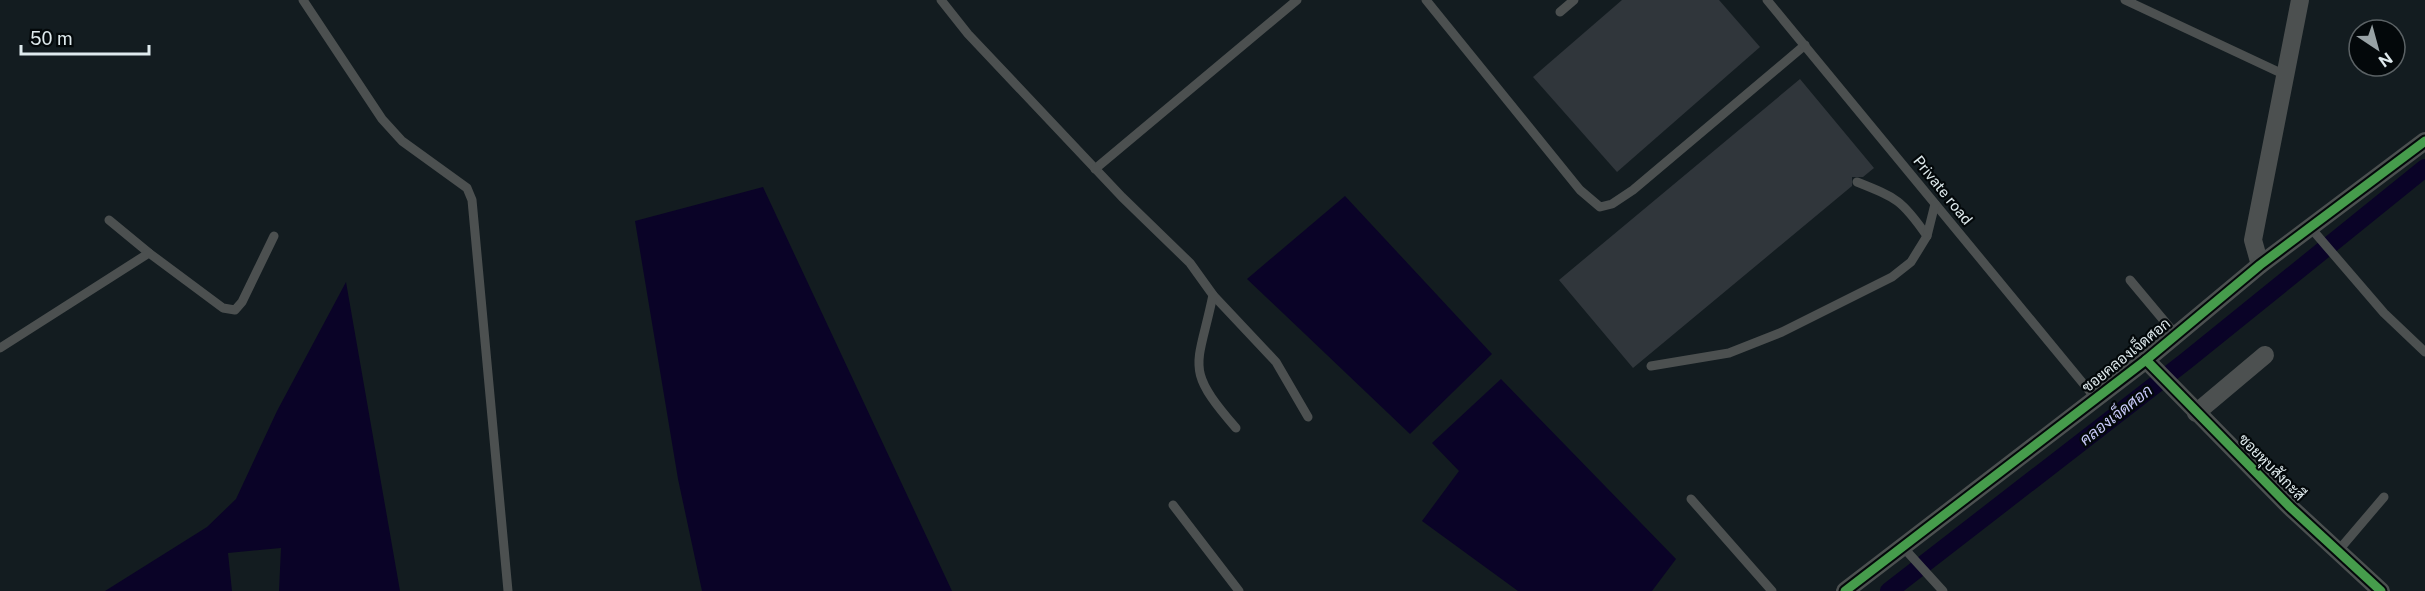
<svg xmlns="http://www.w3.org/2000/svg" width="2425" height="591" font-family="'Public Sans',Sarabun,sans-serif">
	<style>
		.water { fill: #0a0327 }
		.lines { fill: none; stroke-linecap: round; stroke-linejoin: round }
		.canal { stroke: #0a0327; stroke-width: 18 }
		.building { fill: #30363b }
		.service { stroke: #4c5050; stroke-width: 9 }
		.minor { stroke: #4c5050; stroke-width: 18 }
		.cycleway-casing { stroke: #03080a; stroke-width: 13 }
		.cycleway { stroke: #469c4c; stroke-width: 9 }
		.labels { text-anchor: middle; dominant-baseline: central; stroke-width: 4.5; stroke-linejoin: round; paint-order: stroke }
		.street-label { font-size: 15px; fill: #dfeaed; stroke: #03080a }
		.water-label { font-size: 16px; font-style: italic; fill: #c8c9f9; stroke: #03080a }
	</style>
	<rect width="100%" height="100%" fill="#131c20"/>
	<g class="water">
		<path d="M763 187 952 591H702L678 479 635 221Z"/>
		<path d="M1345 196 1492 354 1410 434 1247 279Z"/>
		<path d="M346 282 400 591H279L281 548 228 553 232 591H105L207 527 236 499 277 411Z"/>
		<path d="M1501 379 1676 559 1652 591H1518L1422 521 1459 471 1432 443Z"/>
	</g>
	<g class="lines">
		<path class="canal" d="M1889 591 2186 361 2425 168"/>
	</g>
	<g class="building">
		<path d="M1622 0H1719L1760 47 1617 172 1533 77Z"/>
		<path d="M1800 79 1874 168 1863 177H1852V186L1633 368 1559 280Z"/>
	</g>
	<g class="lines">
		<g class="service">
			<path d="M303 0 382 119 402 141 467 188 472 200 508 591"/>
			<path d="M941 0 968 34 1122 197 1190 263 1213 295 1276 362 1308 417"/>
			<path d="M1426 0 1580 190 1600 207 1612 204 1633 190 1805 45"/>
			<path d="M1767 0 2096 399"/>
			<path d="M2125 0 2283 74"/>
			<path d="M1560 12 1574 0"/>
			<path d="M1095 169 1297 0"/>
			<path d="M1857 182C1897 198 1902 200 1927 236"/>
			<path d="M109 220 149 253"/>
			<path d="M2310 227 2384 313 2425 352"/>
			<path d="M2130 280 2176 335"/>
			<path d="M1213 295C1198 368 1183 367 1236 428"/>
			<path d="M0 348 149 253 223 308 235 310 242 302 274 236"/>
			<path d="M1651 366 1729 353 1782 332 1892 277 1911 262 1927 236 1935 204"/>
			<path d="M1691 499 1772 591"/>
			<path d="M1173 505 1239 591"/>
			<path d="M1902 546 1943 591"/>
			<path d="M2338 551 2384 497"/>
		</g>
		<g class="minor">
			<path d="M2260 265 2253 240 2300 0"/>
			<path d="M2146 360 2290 507 2381 591"/>
			<path d="M2196 413 2265 355"/>
			<path d="M1845 591 2146 360 2260 265 2425 141"/>
		</g>
		<g class="cycleway-casing">
			<g id="cycleway">
				<path d="M2146 360 2290 507 2381 591"/>
				<path d="M1845 591 2146 360 2260 265 2425 141"/>
			</g>
		</g>
		<use href="#cycleway" class="cycleway"/>
	</g>
	<g class="labels">
		<g class="street-label">
			<text transform="translate(1943 190) rotate(51)">Private road</text>
			<text transform="translate(2126 355) rotate(-39)">ซอยคลองเจ็ดศอก</text>
			<text transform="translate(2272 467) rotate(45)">ซอยหุบสังกะสี</text>
		</g>
		<g class="water-label">
			<text transform="translate(2116 415) rotate(-38)">คลองเจ็ดศอก</text>
		</g>
	</g>
	<g transform="translate(2377 48) rotate(144)"><circle r="28" fill="#03080a" stroke="#5b6265" stroke-width="1.5"/>
	<path d="M0-4.5L10 22L0 15L-10 22Z" fill="#98a2a5"/>
	<text y="-9" font-size="16" font-weight="bold" text-anchor="middle" fill="#dfeaed">N</text>
	</g>
	<path d="M21 45v9h128v-9" fill="none" stroke="#dfeaed" stroke-width="3"/>
	<text x="30" y="45" font-size="18" fill="#dfeaed" stroke="#03080a" stroke-width="4.5" paint-order="stroke">50 m</text>
</svg>
